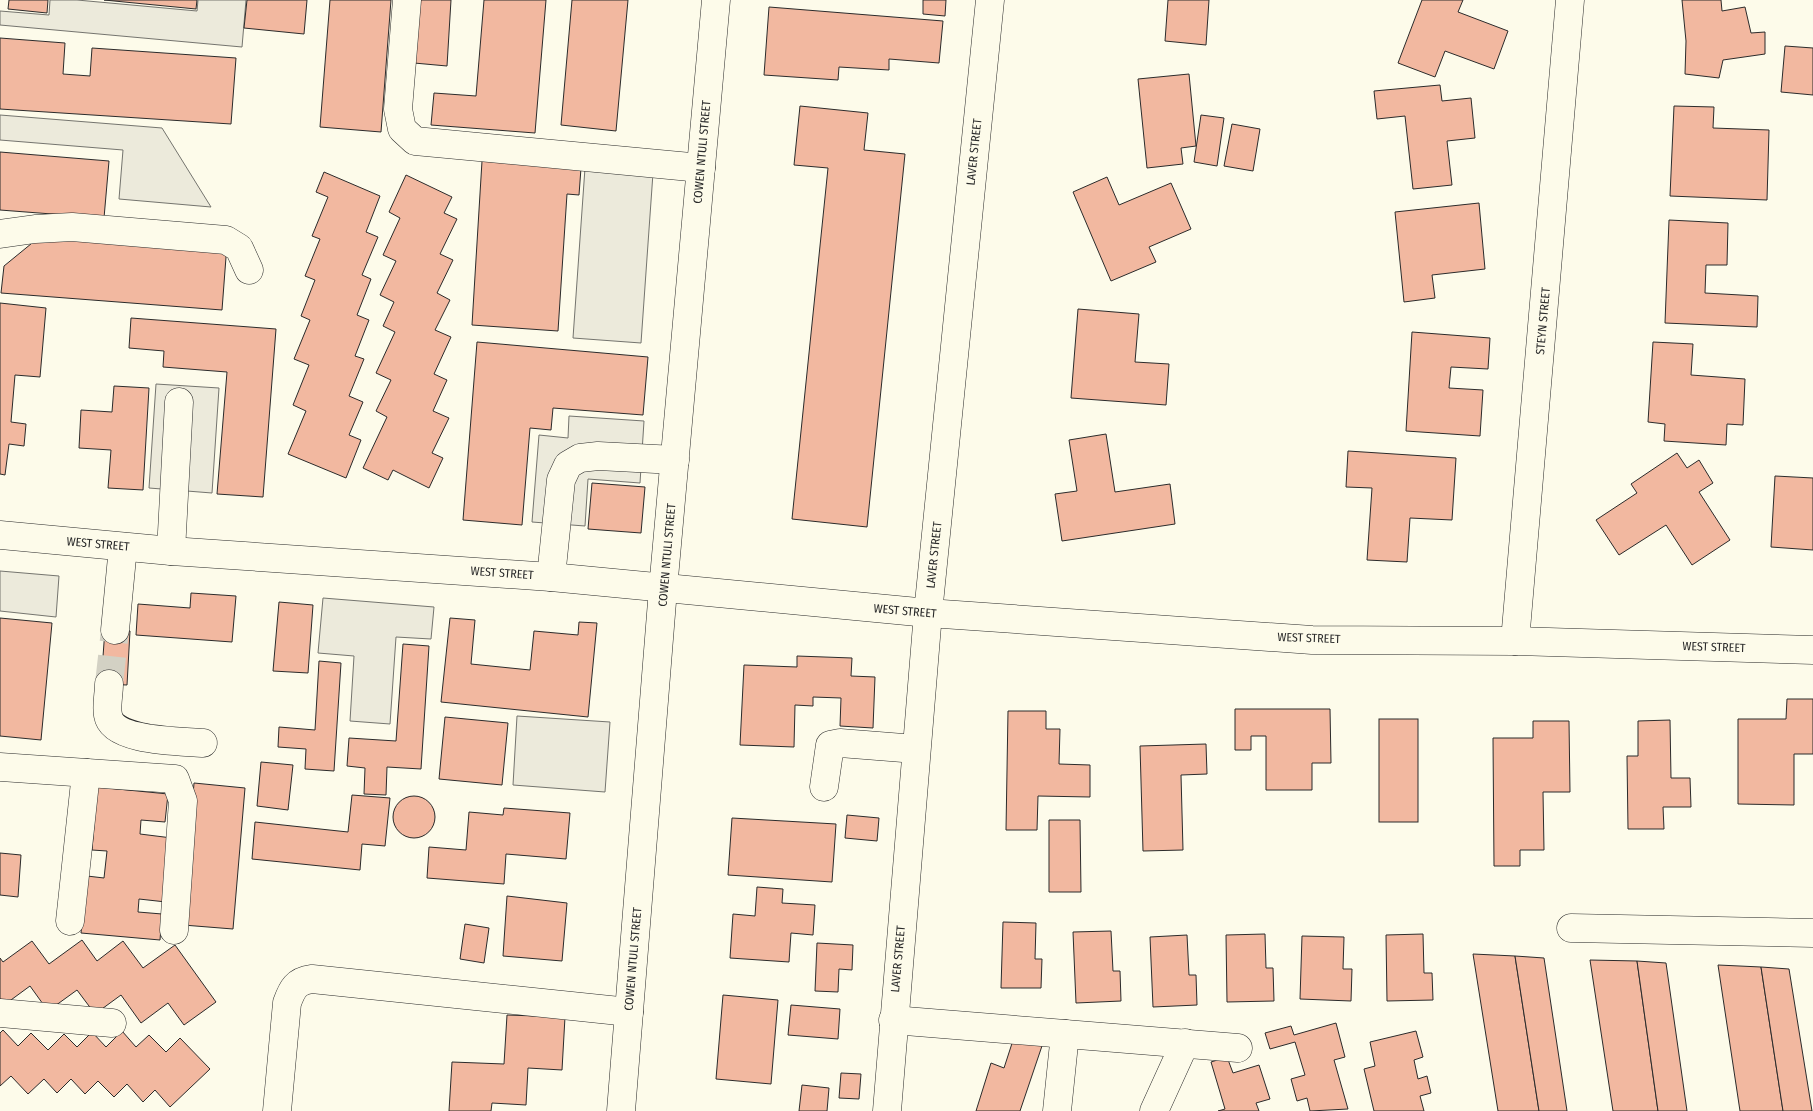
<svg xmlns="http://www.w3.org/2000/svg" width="1813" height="1111" font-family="'Fira Sans Condensed',sans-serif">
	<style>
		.parking { fill: #eceadb; stroke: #74746e }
		.building { fill: #f2b8a0; stroke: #2b2b2b }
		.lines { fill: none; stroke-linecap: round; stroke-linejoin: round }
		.minor-tunnel { stroke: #d3d1c4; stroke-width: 28; stroke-dasharray: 28 14; stroke-linecap: butt }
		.minor-casing { stroke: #2b2b2b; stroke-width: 29 }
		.minor { stroke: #fdfbea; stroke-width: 28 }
		.labels { text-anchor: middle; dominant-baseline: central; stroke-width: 4; stroke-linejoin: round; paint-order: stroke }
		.street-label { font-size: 12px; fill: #2b2b2b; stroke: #fdfbea }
	</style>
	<rect width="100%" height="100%" fill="#fdfbea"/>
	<g class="parking">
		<path d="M50 0H77L197 11 198 0H246L242 47 0 25V11L49 15Z"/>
		<path d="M0 115 162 128 211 207 119 199 123 150 0 140Z"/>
		<path d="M585 168 653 173 641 343 573 338Z"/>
		<path d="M156 384 219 388 212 493 149 488Z"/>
		<path d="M569 416 644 421 640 483 588 479 585 526 532 522 539 435 568 438Z"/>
		<path d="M0 571 59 576 56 617 0 611Z"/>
		<path d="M323 598 434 607 431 639 396 637 390 724 350 721 354 656 318 653Z"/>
		<path d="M517 716 610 722 605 792 513 785Z"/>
	</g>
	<g class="building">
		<path d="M9 0H48L47 13 8 9Z"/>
		<path d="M104 0H197L196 9Z"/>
		<path d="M247 0H307L304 34 244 28Z"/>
		<path d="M330 0H391L381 132 320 127Z"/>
		<path d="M419 0H451L447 66 414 63Z"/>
		<path d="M484 0H546L535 133 431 125 434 93 476 96Z"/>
		<path d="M572 0H628L616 131 561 125Z"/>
		<path d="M923 0H946L945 16 923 14Z"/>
		<path d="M1168 0H1209L1206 45 1165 41Z"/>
		<path d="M1422 0H1463L1458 12 1508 31 1494 69 1445 51 1435 77 1398 63Z"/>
		<path d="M1682 0H1721L1722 11 1745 7 1751 33 1765 32V54L1723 60 1719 78 1685 74 1686 41Z"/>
		<path d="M769 7 943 21 939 63 889 59V70L839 67 838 80 764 75Z"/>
		<path d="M0 38 65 43 63 74 90 76 92 48 236 58 231 124 0 109Z"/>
		<path d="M1785 46 1813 48V95L1781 92Z"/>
		<path d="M1189 74 1196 146 1181 148 1183 164 1147 168 1138 79Z"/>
		<path d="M1440 85 1442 101 1471 98 1475 138 1447 141 1452 185 1413 189 1405 116 1377 119 1374 91Z"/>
		<path d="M800 106 868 113 864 150 905 154 867 527 792 519 828 168 794 165Z"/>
		<path d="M1674 106 1714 107 1713 128 1769 130 1767 200 1670 196Z"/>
		<path d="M1201 115 1224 118 1217 166 1194 162Z"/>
		<path d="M1232 124 1260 129 1253 171 1224 166Z"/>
		<path d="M0 152 109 161 104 218 0 210Z"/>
		<path d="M482 161 581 168 579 195 567 194 558 331 472 325Z"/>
		<path d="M324 172 380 196 366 232 378 237 362 275 371 279 357 315 369 320 355 356 364 359 349 396 363 402 349 435 361 440 346 478 288 454 306 411 293 405 309 365 294 359 310 320 301 316 315 280 305 276 320 239 312 236 328 197 316 192Z"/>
		<path d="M406 175 452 197 444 213 457 219 440 254 453 260 437 293 450 300 435 330 451 337 434 374 447 380 433 411 449 418 432 453 443 458 429 488 393 470 388 480 363 468 387 417 376 411 391 380 376 373 395 332 383 326 394 302 380 295 396 261 383 255 400 218 389 212Z"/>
		<path d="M1107 177 1119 205 1171 183 1191 229 1149 247 1156 262 1111 281 1073 192Z"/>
		<path d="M1479 203 1485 269 1432 275 1435 298 1404 302 1395 212Z"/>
		<path d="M1669 220 1728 223 1727 265H1706L1705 293 1758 296 1757 327 1665 323Z"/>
		<path d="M48 230 227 244 222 310 1 293 4 266Z"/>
		<path d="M0 303 46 308 40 377 15 375 11 422 26 424 24 446 9 444 5 475 0 474Z"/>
		<path d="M1078 309 1139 314 1135 362 1169 364 1166 405 1071 398Z"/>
		<path d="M131 318 276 329 263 497 217 494 227 372 163 367 164 351 129 348Z"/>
		<path d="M1412 332 1490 338 1488 369 1451 367 1449 388 1483 390 1480 436 1406 431Z"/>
		<path d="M477 342 648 357 643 415 553 408 551 430 530 428 522 525 463 520Z"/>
		<path d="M1653 342 1693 344 1691 375 1745 379 1743 425 1727 424 1726 445 1664 441 1665 424 1648 422Z"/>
		<path d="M114 386 149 388 143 490 108 488 111 450 79 448 81 410 112 412Z"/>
		<path d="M1106 434 1115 492 1170 484 1175 524 1062 541 1055 494 1077 491 1069 440Z"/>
		<path d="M1348 451 1456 458 1452 520 1410 518 1407 562 1367 560 1372 488 1346 487Z"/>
		<path d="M1677 453 1687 468 1699 460 1713 483 1699 492 1730 540 1692 565 1666 525 1619 555 1596 520 1637 493 1631 484Z"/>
		<path d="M1775 476 1813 478V550L1771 547Z"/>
		<path d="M592 483 645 487 641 533 588 529Z"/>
		<path d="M191 593 236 596 232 642 136 635 138 604 190 608Z"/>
		<path d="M279 602 313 605 308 673 273 671Z"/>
		<path d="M0 618 52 623 41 740 0 736Z"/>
		<path d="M450 618 475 620 471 664 530 670 534 631 578 635 579 622 597 623 588 717 441 702Z"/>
		<path d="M105 629 130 631 127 685 101 684Z"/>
		<path d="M403 644 429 646 421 769 387 767 386 795 364 794 365 768 347 766 349 738 396 741Z"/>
		<path d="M797 656 852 658 851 676 875 677 873 728 840 726 841 698 813 697V706L795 705 794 747 740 745 744 665 797 667Z"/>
		<path d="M319 661 341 663 334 771 305 769 306 749 278 747 279 727 315 730Z"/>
		<path d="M1787 699H1813V754H1794V805L1738 804V719H1786Z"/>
		<path d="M1235 709H1330L1331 763H1312V790H1266V736H1251V750H1235Z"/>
		<path d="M1008 711H1046V729H1060L1059 764 1090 765V797L1038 796 1037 830H1006Z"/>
		<path d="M445 717 508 723 502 785 439 779Z"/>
		<rect x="1379" y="719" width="39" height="103"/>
		<path d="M1670 720 1671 778H1690L1691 807H1663L1664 829H1628L1627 756H1638V721Z"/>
		<path d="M1533 721H1569L1570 792H1543L1544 850H1520V866H1494L1493 738H1533Z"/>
		<path d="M1206 744 1207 774 1181 775 1183 850 1143 851 1140 746Z"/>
		<path d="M261 762 293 765 288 810 257 806Z"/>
		<path d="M194 783 245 788 233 929 183 925Z"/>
		<path d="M97 787 168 794 165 822 141 820 140 834 172 838 166 902 139 899 138 912 162 914 160 940 81 933 87 876 104 878 107 851 92 850Z"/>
		<path d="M352 795 390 798 385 846 362 844 360 870 252 859 255 822 348 832Z"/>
		<circle cx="414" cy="817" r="21"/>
		<path d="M504 808 570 813 566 859 506 854 504 884 427 878 429 847 466 850 469 812 503 815Z"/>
		<path d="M847 815 879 818 877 841 845 838Z"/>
		<path d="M732 818 836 824 832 882 728 875Z"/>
		<path d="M1049 820H1080L1081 892H1049Z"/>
		<path d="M0 853 21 855 18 897 0 895Z"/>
		<path d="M757 887 783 889 782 903 815 905 813 935 791 933 789 962 730 958 733 914 755 916Z"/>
		<path d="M507 896 567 903 562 961 503 956Z"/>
		<path d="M1003 922 1036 923 1035 959H1042L1041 988H1001Z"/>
		<path d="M465 924 489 928 484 963 460 959Z"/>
		<path d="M1111 931 1113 971H1120L1121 1001 1076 1003 1073 932Z"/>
		<path d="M1265 934 1266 968H1273L1274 1001 1227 1002 1226 935Z"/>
		<path d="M1423 934 1424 973H1432L1433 1000 1387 1001 1386 935Z"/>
		<path d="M1187 935 1189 975H1196L1197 1005 1153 1007 1150 937Z"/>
		<path d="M1302 936 1344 937 1343 969H1352L1351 1001 1300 999Z"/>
		<path d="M82 940 97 961 123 941 143 968 175 945 216 1002 184 1025 168 1003 141 1023 121 995 95 1014 77 990 48 1011 30 986 0 1008V958L3 962 32 941 49 964Z"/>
		<path d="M817 943 853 945 852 970 839 969 838 992 815 991Z"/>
		<path d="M1473 954 1515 956 1539 1111H1498Z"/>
		<path d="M1515 956 1544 958 1567 1111H1539Z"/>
		<path d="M1590 960 1637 961 1658 1111H1613Z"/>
		<path d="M1637 961 1666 963 1687 1111H1658Z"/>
		<path d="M1718 965 1761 967 1783 1111H1740Z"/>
		<path d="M1761 967 1789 969 1812 1111H1783Z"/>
		<path d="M723 995 778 1000 771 1084 716 1079Z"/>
		<path d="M791 1005 840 1009 838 1039 788 1035Z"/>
		<path d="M507 1015 565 1017 562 1070 528 1068 526 1105 492 1103 491 1111H449L452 1062 504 1064Z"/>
		<path d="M1336 1023 1345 1057 1334 1060 1348 1109 1310 1111 1307 1098 1297 1101 1291 1079 1305 1075 1295 1042 1270 1049 1265 1033 1291 1026 1294 1035Z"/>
		<path d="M3 1030 18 1046 31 1033 48 1050 64 1034 77 1047 92 1032 106 1047 122 1031 136 1047 149 1035 166 1052 180 1038 210 1069 170 1107 155 1090 143 1102 127 1084 114 1097 98 1081 85 1094 71 1079 57 1093 44 1079 28 1094 11 1076 0 1086V1033Z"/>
		<path d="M1016 1031 1044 1040 1020 1111H976L991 1063 1004 1068Z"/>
		<path d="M1416 1031 1423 1057 1414 1060 1418 1079 1427 1076 1431 1093 1420 1096 1424 1111H1374L1364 1069 1375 1066 1370 1042Z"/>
		<path d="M1227 1057 1233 1073 1259 1065 1270 1099 1256 1103 1259 1111H1218L1225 1109 1211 1062Z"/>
		<path d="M841 1073 861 1074 859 1099 839 1098Z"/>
		<path d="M802 1085 829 1088 827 1111H799Z"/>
	</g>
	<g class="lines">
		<path class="minor-tunnel" d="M109 684 115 630"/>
		<g class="minor-casing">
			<g id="minor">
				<path d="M407 0 398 109 402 129 415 141 701 168"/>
				<path d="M0 234 35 229 72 227 226 240 239 248 249 270"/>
				<path d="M0 535 171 551 551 577 928 613 1312 640 1515 641 1813 650"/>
				<path d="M171 551 179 402"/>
				<path d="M551 577 561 480 568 465 580 458 598 456 675 460"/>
				<path d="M115 630 123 547"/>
				<path d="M1515 641 1570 0"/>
				<path d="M109 684C109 694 106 706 108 715 112 742 182 741 203 743"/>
				<path d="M0 767 175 779 183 801 174 930"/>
				<path d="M824 787 830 745 840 743 916 749"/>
				<path d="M70 921 86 773"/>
				<path d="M1571 928 1813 933"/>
				<path d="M0 1013 112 1023"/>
				<path d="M893 1020 1238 1048"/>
				<path d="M277 1111 287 1003C292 989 296 981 312 979L629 1012"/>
				<path d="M621 1111 663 589 716 0"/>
				<path d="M887 1111 928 613 990 0"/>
				<path d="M1057 1111 1065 1034"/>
				<path d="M1154 1111 1185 1043"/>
			</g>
		</g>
		<use href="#minor" class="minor"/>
	</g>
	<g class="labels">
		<g class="street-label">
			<text transform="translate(702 152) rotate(-85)">COWEN NTULI STREET</text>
			<text transform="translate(974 152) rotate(-84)">LAVER STREET</text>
			<text transform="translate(1543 321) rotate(-85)">STEYN STREET</text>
			<text transform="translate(98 544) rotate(5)">WEST STREET</text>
			<text transform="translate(667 555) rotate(-85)">COWEN NTULI STREET</text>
			<text transform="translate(934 555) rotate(-84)">LAVER STREET</text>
			<text transform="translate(502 573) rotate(4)">WEST STREET</text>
			<text transform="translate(905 611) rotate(5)">WEST STREET</text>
			<text transform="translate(1309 638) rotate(2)">WEST STREET</text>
			<text transform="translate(1714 647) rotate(2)">WEST STREET</text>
			<text transform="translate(633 959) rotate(-85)">COWEN NTULI STREET</text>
			<text transform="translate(898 959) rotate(-85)">LAVER STREET</text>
		</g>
	</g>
</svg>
